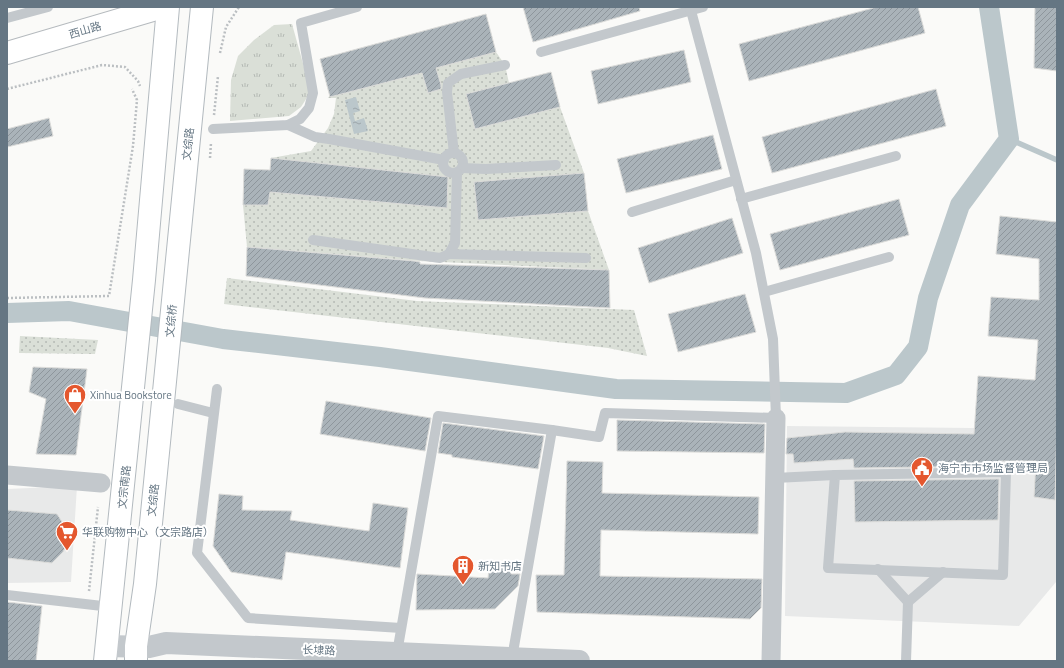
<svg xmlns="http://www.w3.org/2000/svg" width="1064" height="668" font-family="'Titillium Web','Noto Sans SC',sans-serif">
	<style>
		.built { fill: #e8e9e9 }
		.grass { fill: url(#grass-dots) }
		.park { fill: url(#park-tufts) }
		.water { fill: url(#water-ripples) }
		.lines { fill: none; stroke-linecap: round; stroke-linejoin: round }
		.stream { stroke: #bbc7cb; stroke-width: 5.5 }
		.canal { stroke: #bbc7cb; stroke-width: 20 }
		.building { fill: url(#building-hatch); stroke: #dcdcda }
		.secondary-casing { stroke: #b3babf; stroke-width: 24 }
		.primary-casing { stroke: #b5babe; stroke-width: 24 }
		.path { stroke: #bbbfc2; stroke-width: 2.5; stroke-dasharray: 2 2; stroke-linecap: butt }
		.service { stroke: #c3c8cc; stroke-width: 10 }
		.minor { stroke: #c3c8cc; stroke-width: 19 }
		.tertiary { stroke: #c3c8cc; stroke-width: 22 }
		.secondary { stroke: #fff; stroke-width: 22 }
		.primary { stroke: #fff; stroke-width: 22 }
		.labels { text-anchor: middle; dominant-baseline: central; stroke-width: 4; stroke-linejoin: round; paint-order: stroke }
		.street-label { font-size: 11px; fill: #657683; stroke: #fff }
		.poi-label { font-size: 11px; fill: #657683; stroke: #fff; text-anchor: start }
	</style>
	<defs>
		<pattern id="grass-dots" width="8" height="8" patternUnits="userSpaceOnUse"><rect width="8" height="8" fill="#dadfd7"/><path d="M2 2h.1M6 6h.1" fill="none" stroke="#b4b9b4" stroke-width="1.8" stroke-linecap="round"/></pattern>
		<pattern id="park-tufts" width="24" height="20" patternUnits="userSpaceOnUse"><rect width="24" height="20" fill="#dadfd7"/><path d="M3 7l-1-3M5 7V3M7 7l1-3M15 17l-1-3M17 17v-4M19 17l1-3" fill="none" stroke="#b4b9b4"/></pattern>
		<pattern id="water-ripples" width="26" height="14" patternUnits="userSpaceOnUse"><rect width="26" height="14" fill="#bbc7cb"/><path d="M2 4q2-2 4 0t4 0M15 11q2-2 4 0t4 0" fill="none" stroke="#9ca6aa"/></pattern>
		<pattern id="building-hatch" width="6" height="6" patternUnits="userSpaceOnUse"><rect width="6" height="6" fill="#aab3b9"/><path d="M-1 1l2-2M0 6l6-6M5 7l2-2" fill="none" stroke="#8e969c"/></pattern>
	</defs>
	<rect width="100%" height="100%" fill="#fafaf8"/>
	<g class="built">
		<path d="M787 426 1057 429V547L1056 582 1019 626 785 616Z"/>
		<path d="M77 486 71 582 7 583V489Z"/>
	</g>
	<g class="grass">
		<path d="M486 14 496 52 505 65 509 83 551 72 560 107 584 173 588 211 609 270 420 261 247 247 243 205H268L270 170 271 158 311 151 328 128 334 114 336 98H328L330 95 320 59Z"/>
		<path d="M227 278 417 301 634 310 647 356 608 348 224 304Z"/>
		<path d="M20 336 98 340 95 354 19 353Z"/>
	</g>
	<path class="park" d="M292 24 309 85 308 96 301 107 289 116 230 121 231 80 238 56 254 40 274 25Z"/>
	<path class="water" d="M356 97 360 111 353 113 355 121 364 118 368 131 354 134 345 100Z"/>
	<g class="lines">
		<path class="stream" d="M1009 139 1057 160"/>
		<path class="canal" d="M7 313 69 311 223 339 380 357 616 389 846 393 896 375 918 347 928 298 960 205 1009 139 989 7"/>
	</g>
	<g class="building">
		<path d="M523 7H639L640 11 533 42Z"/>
		<path d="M877 7H918L925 33 749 81 739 44Z"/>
		<path d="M1035 7H1057V71L1034 68Z"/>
		<path d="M486 14 496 52 436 68 441 85V89L428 93 422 73 330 97 320 59Z"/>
		<path d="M684 50 691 82 598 104 591 71Z"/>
		<path d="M551 72 560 107 475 129 466 94Z"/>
		<path d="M936 89 946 126 772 173 762 137Z"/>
		<path d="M49 118 53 136 7 147V129Z"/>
		<path d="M713 135 722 169 626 193 617 159Z"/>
		<path d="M271 158 448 177 447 208 270 192 268 205H243L244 169 270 170Z"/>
		<path d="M584 173 588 211 478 220 474 182Z"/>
		<path d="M899 199 909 235 780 270 770 234Z"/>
		<path d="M1000 216 1057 222V423L1055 500 1034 497 1036 461H998V466L854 468 853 459 794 463 793 454H786L787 438 845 432 974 434 978 376 1035 380 1038 340 988 336 991 297 1039 300V259L996 254Z"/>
		<path d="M732 218 743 253 649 283 638 248Z"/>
		<path d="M247 247 414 261 420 262V264L609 270 610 308 425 298 246 276Z"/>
		<path d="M745 294 756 332 678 352 668 314Z"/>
		<path d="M33 367 87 369 76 455 36 454 46 399 29 392Z"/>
		<path d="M326 401 431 418 425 451 320 434Z"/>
		<path d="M617 420 765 424 764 453 617 451Z"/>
		<path d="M443 423 544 436 538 469 452 457V455L438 453Z"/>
		<path d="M567 461 603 462 602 493 759 497 758 534 601 530 600 576 762 579 761 608 750 619 537 612 536 575H564Z"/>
		<path d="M999 479 998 520 855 522 854 481Z"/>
		<path d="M219 494 243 496 242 510 292 511 290 520 369 531 373 503 408 508 400 568 286 552 282 580 231 572 213 546Z"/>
		<path d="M7 510 57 514 66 528 67 536V544L63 552 52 563 7 558Z"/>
		<path d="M490 560 512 564 511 574H520L518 586 495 609 416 610 417 574 488 578Z"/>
		<path d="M7 602 42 606 36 661H7Z"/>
	</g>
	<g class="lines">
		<g class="secondary-casing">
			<g id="secondary">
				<path d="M105 661 144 280 168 7"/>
				<path d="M136 661V646L145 584 202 7"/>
			</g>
		</g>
		<g class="primary-casing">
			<path id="primary" d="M7 53 163 7"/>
		</g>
		<g class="path">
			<path d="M220 53 226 27 239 7"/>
			<path d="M7 89 102 65 125 67 138 81 140 86"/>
			<path d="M214 115 218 76"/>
			<path d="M210 158 211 143"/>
			<path d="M7 298 109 296 133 146 137 100 132 89"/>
			<path d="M89 591 98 507"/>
		</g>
		<g class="service">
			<path d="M7 18 48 7"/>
			<path d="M541 52 703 7"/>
			<path d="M288 125 315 137 329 139 444 160"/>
			<path d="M213 129 288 125 300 119 309 108 313 93 301 23 357 7"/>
			<path d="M454 153 447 92 448 83 461 74 505 65"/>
			<circle cx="453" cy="163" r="10"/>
			<path d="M462 168 486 169 556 165"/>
			<path d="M741 199 896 156"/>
			<path d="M632 212 736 180"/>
			<path d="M313 240 440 258 449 254 455 243 457 173"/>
			<path d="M449 254 586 258"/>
			<path d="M764 292 889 257"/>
			<path d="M217 389 197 553 248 618 401 628"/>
			<path d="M178 404 213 413"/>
			<path d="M1006 472 1003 575 828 568 835 475Z"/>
			<path d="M775 478 835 475"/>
			<path d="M878 569 908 602 906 661"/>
			<path d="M7 595 111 607"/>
			<path d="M908 602 943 572"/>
			<path d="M397 653 438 416 552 430 599 437 605 413 776 418 773 339 756 253 690 7"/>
			<path d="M512 658 552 430"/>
		</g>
		<g class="minor">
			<path d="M7 475 101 483"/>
			<path d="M771 661 776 418"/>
		</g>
		<path class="tertiary" d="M107 646 149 647 166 643 579 661"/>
		<use href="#secondary" class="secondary"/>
		<use href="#primary" class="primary"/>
	</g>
	<defs>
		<g id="shop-pin" transform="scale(1.15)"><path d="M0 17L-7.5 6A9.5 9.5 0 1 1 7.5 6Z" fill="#e4572e" stroke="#fff"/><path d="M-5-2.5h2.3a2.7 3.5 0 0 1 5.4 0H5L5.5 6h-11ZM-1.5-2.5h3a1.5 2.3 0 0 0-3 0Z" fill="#fff"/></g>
		<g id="civic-pin" transform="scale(1.15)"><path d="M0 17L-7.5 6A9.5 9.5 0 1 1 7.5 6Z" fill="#e4572e" stroke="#fff"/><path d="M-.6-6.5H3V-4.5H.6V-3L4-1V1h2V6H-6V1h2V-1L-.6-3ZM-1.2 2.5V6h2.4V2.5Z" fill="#fff"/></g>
		<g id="supermarket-pin" transform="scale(1.15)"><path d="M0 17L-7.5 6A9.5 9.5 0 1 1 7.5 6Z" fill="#e4572e" stroke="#fff"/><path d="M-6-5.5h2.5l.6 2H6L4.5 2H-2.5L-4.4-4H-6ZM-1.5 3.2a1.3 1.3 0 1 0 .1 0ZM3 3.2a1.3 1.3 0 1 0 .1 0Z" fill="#fff"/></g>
		<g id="building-pin" transform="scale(1.15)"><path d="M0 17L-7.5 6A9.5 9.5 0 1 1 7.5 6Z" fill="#e4572e" stroke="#fff"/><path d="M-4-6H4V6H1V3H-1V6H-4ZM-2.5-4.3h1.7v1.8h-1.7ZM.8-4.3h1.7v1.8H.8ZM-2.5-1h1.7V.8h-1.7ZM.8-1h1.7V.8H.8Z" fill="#fff"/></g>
	</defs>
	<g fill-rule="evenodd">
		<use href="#shop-pin" x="75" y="395"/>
		<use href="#civic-pin" x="922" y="468"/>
		<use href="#supermarket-pin" x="67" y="532"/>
		<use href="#building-pin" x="463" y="566"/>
	</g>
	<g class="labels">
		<g class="street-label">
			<text transform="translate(85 30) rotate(-16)">西山路</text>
			<text transform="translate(188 144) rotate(-84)">文综路</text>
			<text transform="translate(171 321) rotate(-85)">文综桥</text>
			<text transform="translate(124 487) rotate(-84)">文宗南路</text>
			<text transform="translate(153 500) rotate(-84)">文综路</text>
			<text transform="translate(319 650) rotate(2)">长埭路</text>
		</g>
		<g class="poi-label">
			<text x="90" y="395">Xinhua Bookstore</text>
			<text x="938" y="468">海宁市市场监督管理局</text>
			<text x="82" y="532">华联购物中心（文宗路店）</text>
			<text x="478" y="566">新知书店</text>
		</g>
	</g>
	<rect width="1064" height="668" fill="none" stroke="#657683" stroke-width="16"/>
</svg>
